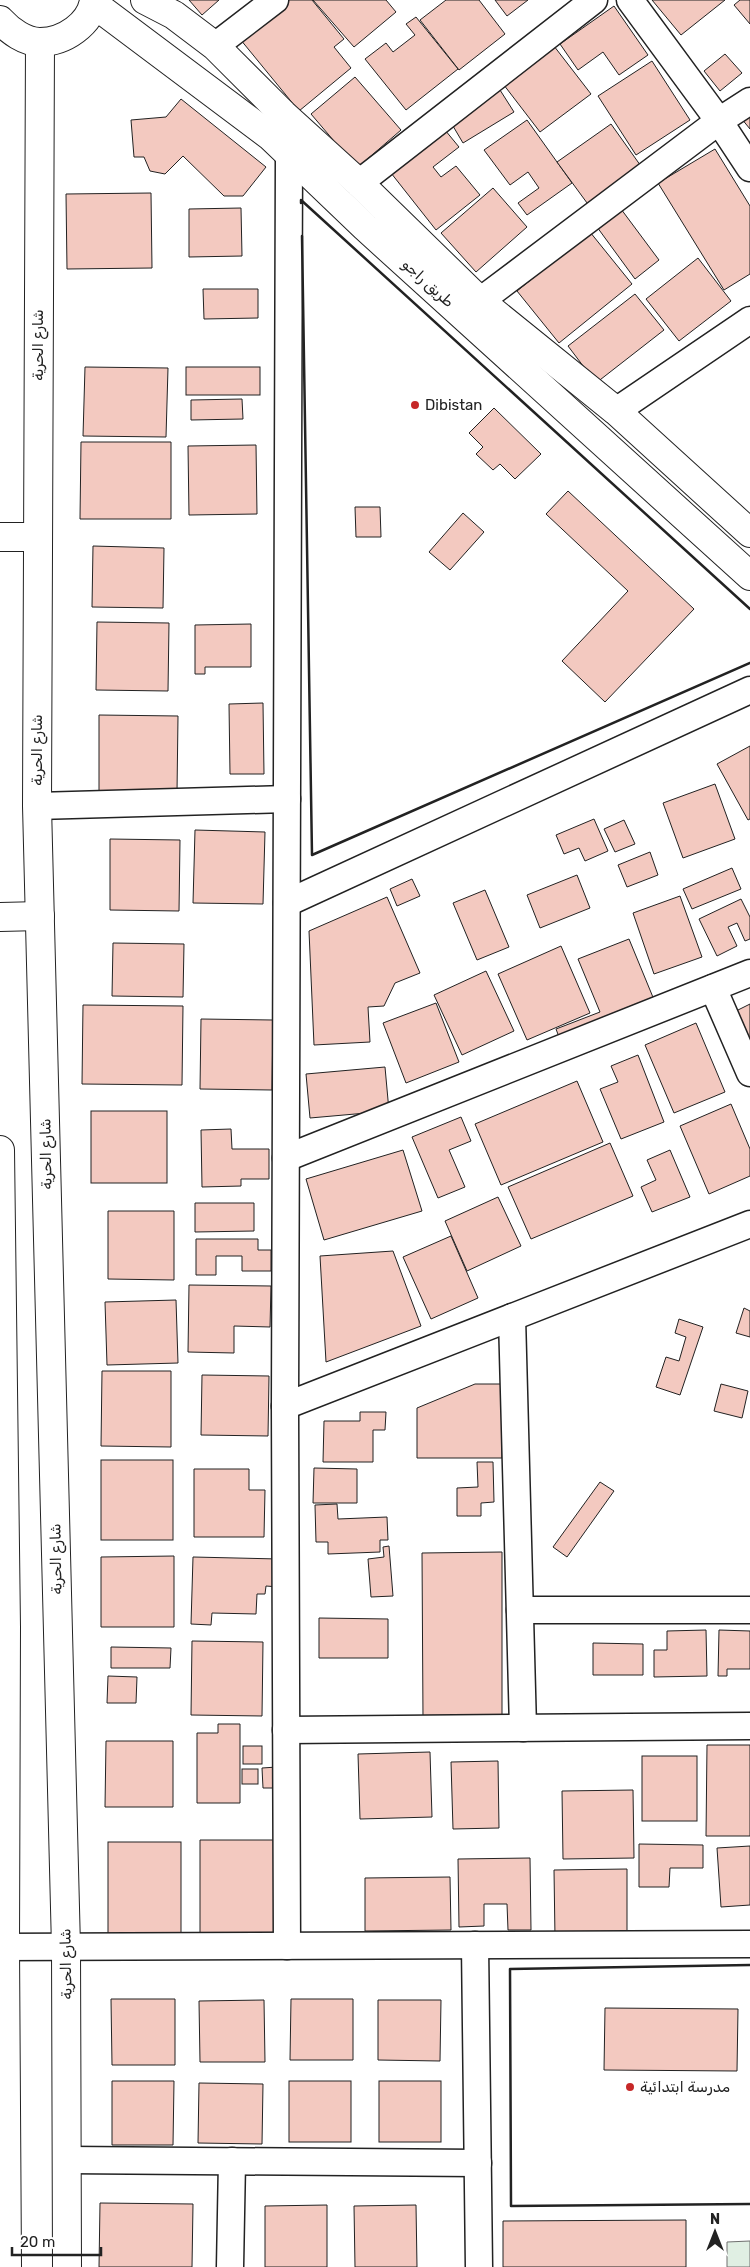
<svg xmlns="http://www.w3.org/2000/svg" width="750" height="2267" font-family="Rubik,Vazirmatn,sans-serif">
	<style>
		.green { fill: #e0efe3; stroke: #6f6f6f }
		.building { fill: #f3c9c0; stroke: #222 }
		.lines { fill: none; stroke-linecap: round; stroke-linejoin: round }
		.minor-casing { stroke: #222; stroke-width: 29 }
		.secondary-casing { stroke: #222; stroke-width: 30 }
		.minor { stroke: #fff; stroke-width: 26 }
		.secondary { stroke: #fff; stroke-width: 28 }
		.wall { stroke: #222; stroke-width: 2.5 }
		.poi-dot { fill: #c62828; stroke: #fff; stroke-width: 2 }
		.labels { text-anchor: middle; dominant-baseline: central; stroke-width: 4; stroke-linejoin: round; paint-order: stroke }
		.street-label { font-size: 15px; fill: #222; stroke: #fff }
		.poi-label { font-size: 15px; fill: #222; stroke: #fff; text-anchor: start }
	</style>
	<rect width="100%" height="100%" fill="#fff"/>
	<path class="green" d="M750 2241V2267H727V2242Z"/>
	<g class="building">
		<path d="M189 0H219L202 15Z"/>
		<path d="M288 0H312L344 39 334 47 351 68 299 111 240 39Z"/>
		<path d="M313 0H386L396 12 354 47Z"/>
		<path d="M446 0H479L505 34 459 70 420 20Z"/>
		<path d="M495 0H528L507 16Z"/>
		<path d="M652 0H725L681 35Z"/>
		<path d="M740 0H750V24L734 5Z"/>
		<path d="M614 6 648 55 619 75 603 52 578 70 560 44Z"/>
		<path d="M416 17 458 69 406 110 365 59 386 43 393 52 415 35 406 24Z"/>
		<path d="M547 37 591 94 540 132 497 76Z"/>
		<path d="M725 54 742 73 720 91 704 71Z"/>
		<path d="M652 61 690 120 636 155 598 96Z"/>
		<path d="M355 77 401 130 357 168 311 114Z"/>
		<path d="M500 90 514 112 463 143 450 121Z"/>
		<path d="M181 99 266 167 243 196H224L183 156 165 174 150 171 144 157H134L131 120 166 117Z"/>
		<path d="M750 111V129L741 118Z"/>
		<path d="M527 120 572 183 527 215 518 203 539 188 528 172 510 185 484 150Z"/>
		<path d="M611 124 643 169 590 207 557 162Z"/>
		<path d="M445 130 459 147 433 167 441 177 456 166 480 195 436 230 391 173Z"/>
		<path d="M715 149 750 206V274L724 290 658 183Z"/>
		<path d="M493 188 527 227 476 272 441 233Z"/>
		<path d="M151 193 152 268 67 269 66 194Z"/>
		<path d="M241 208 242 256 189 257V209Z"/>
		<path d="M621 209 659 260 635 279 597 227Z"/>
		<path d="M590 232 632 284 559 343 517 291Z"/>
		<path d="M698 258 731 301 679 341 646 299Z"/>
		<path d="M203 289H258V318L204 319Z"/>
		<path d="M635 294 664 330 596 383 568 346Z"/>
		<path d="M85 367 168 368 166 437 83 436Z"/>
		<rect x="186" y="367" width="74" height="28"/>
		<path d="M242 399 243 419 191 420V400Z"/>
		<path d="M494 408 541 454 515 479 500 464 493 470 476 454 483 447 469 433Z"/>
		<path d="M81 442H171V519H80Z"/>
		<path d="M256 445 257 514 189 515 188 446Z"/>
		<path d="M568 491 694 609 605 702 562 661 628 591 546 514Z"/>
		<path d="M355 507H380L381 537H356Z"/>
		<path d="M463 513 484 532 450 570 429 552Z"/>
		<path d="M93 546 164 548 163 608 92 607Z"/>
		<path d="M97 622 169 623 168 691 96 690Z"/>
		<path d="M251 624V667H205V674H195V625Z"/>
		<path d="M263 703 264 774H230L229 704Z"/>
		<path d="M99 715 178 716 177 793 99 792Z"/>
		<path d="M750 746V819L748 820 717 764Z"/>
		<path d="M715 784 735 839 683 858 663 803Z"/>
		<path d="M594 819 608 851 585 861 579 848 564 854 556 835Z"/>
		<path d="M624 820 635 844 615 852 604 829Z"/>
		<path d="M195 830 265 832 263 904 193 903Z"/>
		<path d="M110 839 180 840 179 911 110 910Z"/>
		<path d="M650 852 658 875 627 887 618 865Z"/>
		<path d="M732 868 741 889 692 909 683 889Z"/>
		<path d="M577 875 590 908 540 928 527 895Z"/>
		<path d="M412 879 420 896 397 906 390 889Z"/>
		<path d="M485 890 509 947 477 960 453 903Z"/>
		<path d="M680 896 702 957 654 974 633 913Z"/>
		<path d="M387 897 420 973 395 983 384 1006 368 1007 370 1042 314 1045 309 931Z"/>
		<path d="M741 899 750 917V939L745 941 737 923 728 927 737 946 717 956 699 919Z"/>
		<path d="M629 939 657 1007 562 1045 556 1029 600 1012 578 959Z"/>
		<path d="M113 943 184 944 183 997 112 996Z"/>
		<path d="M561 946 590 1013 527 1040 498 974Z"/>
		<path d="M486 971 514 1031 462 1055 434 995Z"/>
		<path d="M436 1003 459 1062 406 1083 383 1023Z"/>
		<path d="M750 1004V1043L734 1012Z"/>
		<path d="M83 1005 183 1006 182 1085 82 1084Z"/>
		<path d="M201 1019 273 1020 272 1090 200 1089Z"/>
		<path d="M696 1023 725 1092 674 1113 645 1045Z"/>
		<path d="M638 1055 664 1122 621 1139 600 1089 618 1082 611 1066Z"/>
		<path d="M385 1067 389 1111 310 1118 306 1074Z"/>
		<path d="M577 1081 603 1142 501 1185 475 1124Z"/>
		<path d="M731 1104 750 1149V1176L709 1194 680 1126Z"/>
		<rect x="91" y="1111" width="76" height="72"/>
		<path d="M461 1117 471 1141 449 1150 465 1187 438 1198 412 1137Z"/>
		<path d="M231 1129 232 1149H269V1179H241V1186L202 1187 201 1130Z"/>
		<path d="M610 1143 633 1196 531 1239 508 1187Z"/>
		<path d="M403 1150 422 1211 324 1240 306 1179Z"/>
		<path d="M670 1150 690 1197 652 1212 641 1187 656 1180 647 1160Z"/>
		<path d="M498 1197 521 1246 467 1271 445 1221Z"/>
		<path d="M195 1203H254V1231L195 1232Z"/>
		<path d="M108 1211H174V1280L108 1279Z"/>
		<path d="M451 1236 478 1298 431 1319 403 1257Z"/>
		<path d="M196 1239H258V1250H271V1271H242V1256H216V1275H196Z"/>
		<path d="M393 1251 421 1326 326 1362 320 1256Z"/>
		<path d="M189 1285 271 1286 270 1327 234 1326V1353L188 1352Z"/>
		<path d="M176 1300 178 1363 107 1365 105 1302Z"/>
		<path d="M744 1308 750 1311V1337L736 1333Z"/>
		<path d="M679 1319 703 1327 680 1395 656 1387 666 1357 679 1361 686 1337 675 1333Z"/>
		<path d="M102 1371H171V1447L101 1446Z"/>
		<path d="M202 1375 269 1376 268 1436 201 1435Z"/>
		<path d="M475 1384H502V1458H417V1408Z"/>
		<path d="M721 1384 748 1391 742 1418 714 1411Z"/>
		<path d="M360 1412H386L385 1430H373V1462H323L324 1421H360Z"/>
		<rect x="101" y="1460" width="72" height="80"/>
		<path d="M477 1462H493L494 1502 481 1503V1516H457V1488L478 1487Z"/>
		<path d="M314 1468 357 1469V1503H313Z"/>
		<path d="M194 1469H249V1490H265L264 1537H194Z"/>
		<path d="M600 1482 614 1491 567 1557 553 1547Z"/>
		<path d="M337 1504 338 1519 387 1517 388 1540H380V1552L328 1554V1542H316L315 1505Z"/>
		<path d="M389 1546 393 1596 371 1597 368 1559 384 1557 383 1547Z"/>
		<path d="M502 1552V1719H423L422 1553Z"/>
		<path d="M174 1556V1627H101V1557Z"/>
		<path d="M193 1557 279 1559V1587L266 1586 265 1594H257L256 1614 212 1613 211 1625 191 1624Z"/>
		<path d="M319 1618 388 1619V1658H319Z"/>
		<path d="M706 1630 707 1676 654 1677V1650H667V1631Z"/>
		<path d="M719 1630 750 1631V1669H727V1676H718Z"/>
		<path d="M192 1641 263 1642 262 1716 191 1715Z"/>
		<path d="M593 1643 643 1644V1675H593Z"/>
		<path d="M111 1647 171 1648 170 1668H111Z"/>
		<path d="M108 1676 137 1677 136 1703H107Z"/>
		<path d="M218 1724H240V1803H197V1733H218Z"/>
		<path d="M106 1741H173V1807H105Z"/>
		<path d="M707 1745H750V1836H706Z"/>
		<rect x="243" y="1746" width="19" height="18"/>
		<path d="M430 1752 432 1817 360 1819 358 1754Z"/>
		<rect x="642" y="1756" width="55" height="65"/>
		<path d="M498 1761 499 1828 453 1829 451 1762Z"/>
		<path d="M277 1767 278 1788H263L262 1768Z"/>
		<rect x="242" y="1769" width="16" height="15"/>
		<path d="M633 1790 634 1858 563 1859 562 1791Z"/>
		<path d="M200 1840H277V1937L200 1936Z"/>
		<rect x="108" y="1842" width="73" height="98"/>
		<path d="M639 1844 703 1845V1868H670L669 1887H639Z"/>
		<path d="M750 1846V1905L721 1907 717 1848Z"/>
		<path d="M530 1858 531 1930H508L507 1904H484V1926L459 1927 458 1859Z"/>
		<path d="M627 1869V1937L555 1938 554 1870Z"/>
		<path d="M450 1877 451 1930 365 1931V1878Z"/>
		<path d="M111 1999H175V2065H112Z"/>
		<path d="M291 1999H353V2060H290Z"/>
		<path d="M264 2000 265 2062H200L199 2001Z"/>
		<path d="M378 2000H441L440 2061 378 2060Z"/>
		<path d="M605 2008 738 2009 737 2071 604 2070Z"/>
		<path d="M112 2081H174L173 2145H112Z"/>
		<rect x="289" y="2081" width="62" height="61"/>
		<rect x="379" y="2081" width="62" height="61"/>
		<path d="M199 2083 263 2084 262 2144 198 2143Z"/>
		<path d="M100 2203 193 2204 192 2267H99Z"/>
		<path d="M327 2205V2267H265V2206Z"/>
		<path d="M416 2205 417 2267H355L354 2206Z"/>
		<path d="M686 2220V2267H503V2221Z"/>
	</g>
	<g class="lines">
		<g class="minor-casing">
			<g id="minor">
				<path d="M630 0 719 121 750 168"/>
				<path d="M215 46 275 0"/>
				<path d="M359 183 594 0"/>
				<path d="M480 301 719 121 750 101"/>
				<path d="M616 411 750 320"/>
				<path d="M37 806 287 799"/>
				<path d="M287 903 750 690"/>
				<path d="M713 988 750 1073"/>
				<path d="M286 1158 750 973"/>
				<path d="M512 1317 523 1728"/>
				<path d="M285 1406 750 1224"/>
				<path d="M520 1610H750"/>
				<path d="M286 1730 750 1726"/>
				<path d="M475 1945 479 2267"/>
				<path d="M287 1946 285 1406 289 154"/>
				<path d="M0 1947 750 1944"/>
				<path d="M67 2160 478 2163"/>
				<path d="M230 2267 232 2161"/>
			</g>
		</g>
		<g class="secondary-casing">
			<g id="secondary">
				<path d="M145 0 174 15 215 46 283 114 359 183 480 301 616 411 750 533"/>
				<path d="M94 4 270 136 365 227 750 576"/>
				<path d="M0 20C10 31 25 42 40 42 64 42 91 24 94 0"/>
				<path d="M40 42 37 806 66 1947 67 2267"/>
				<path d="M0 537H38"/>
				<path d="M0 917 40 916"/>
				<path d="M0 1150 6 1627 5 1947 7 2267"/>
			</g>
		</g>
		<use href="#minor" class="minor"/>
		<use href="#secondary" class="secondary"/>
		<g class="wall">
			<path d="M301 203V200L750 609"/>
			<path d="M302 236 312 855 750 663"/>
			<path d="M750 1965 510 1969 511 2206 750 2204"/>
		</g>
	</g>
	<g class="poi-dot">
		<circle cx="415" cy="405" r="5"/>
		<circle cx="630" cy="2087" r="5"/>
	</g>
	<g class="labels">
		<g class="street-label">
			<text transform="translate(428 283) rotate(42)">طريق راجو</text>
			<text transform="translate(38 345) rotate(-90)">شارع الحرية</text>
			<text transform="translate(37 750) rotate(-90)">شارع الحرية</text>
			<text transform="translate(46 1154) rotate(-91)">شارع الحرية</text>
			<text transform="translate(56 1559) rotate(-91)">شارع الحرية</text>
			<text transform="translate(66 1964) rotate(-91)">شارع الحرية</text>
		</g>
		<g class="poi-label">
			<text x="425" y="405">Dibistan</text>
			<text x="640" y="2087">مدرسة ابتدائية</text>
		</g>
	</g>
	<g transform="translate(715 2232)" stroke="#ffffff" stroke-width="4" paint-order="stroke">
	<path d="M0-4L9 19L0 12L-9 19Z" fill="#222222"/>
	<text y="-8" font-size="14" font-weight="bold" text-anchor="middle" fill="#222222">N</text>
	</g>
	<path d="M12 2247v8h89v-8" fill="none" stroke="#222222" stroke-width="2.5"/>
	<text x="20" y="2247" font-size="15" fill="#222222" stroke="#ffffff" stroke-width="4" paint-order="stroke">20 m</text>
</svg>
